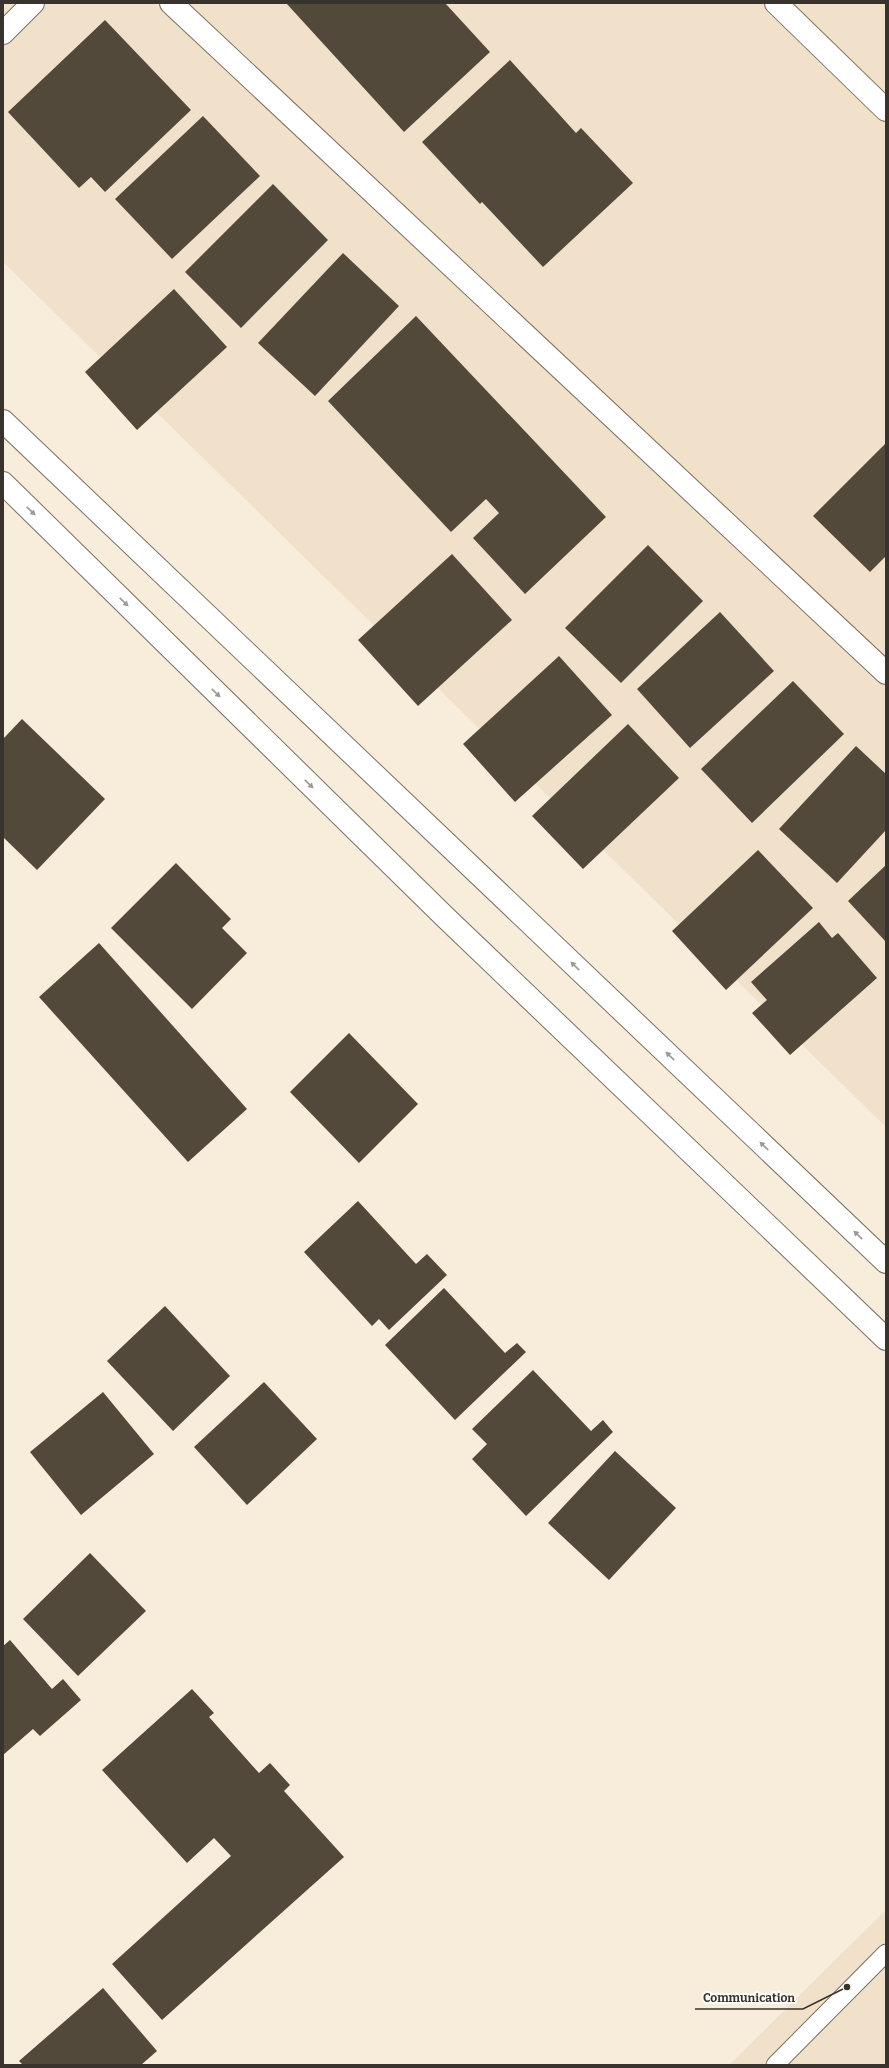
<svg xmlns="http://www.w3.org/2000/svg" width="889" height="2068" font-family="Bitter,serif">
	<style>
		.built { fill: #f1e0ca }
		.building { fill: #53493b }
		.lines { fill: none; stroke-linecap: round; stroke-linejoin: round }
		.lane-casing { stroke: #7a7061; stroke-width: 19 }
		.street-casing { stroke: #7a7061; stroke-width: 24 }
		.secondary-casing { stroke: #7a7061; stroke-width: 24 }
		.lane { stroke: #fff; stroke-width: 17 }
		.street { stroke: #fff; stroke-width: 22 }
		.secondary { stroke: #fff; stroke-width: 22 }
		.oneway { fill: #9c9996 }
		.leader { fill: none; stroke: #38332d; stroke-width: 1.5 }
		.callout-dot { fill: #38332d; stroke: #fdfbf7; stroke-width: 1.5 }
		.callout-label { font-size: 12px; text-anchor: middle; font-weight: bold; fill: #38332d; stroke: #fdfbf7; stroke-width: 4; stroke-linejoin: round; paint-order: stroke }
	</style>
	<rect width="100%" height="100%" fill="#f8ecdb"/>
	<g class="built">
		<path d="M3 3H886V1127L3 262Z"/>
		<path d="M886 1910V2065H729Z"/>
	</g>
	<g class="building">
		<path d="M286 3H445L490 52 404 132Z"/>
		<path d="M105 20 191 110 105 192 91 177 79 188 8 112Z"/>
		<path d="M510 60 576 133 581 128 633 183 543 267 482 202 480 204 422 142Z"/>
		<path d="M203 116 260 176 172 259 115 199Z"/>
		<path d="M273 184 328 240 241 328 185 272Z"/>
		<path d="M343 253 399 306 315 396 258 343Z"/>
		<path d="M174 289 227 347 137 430 85 372Z"/>
		<path d="M416 316 606 517 525 594 473 538 499 513 486 499 451 532 328 401Z"/>
		<path d="M886 443V556L870 572 813 516Z"/>
		<path d="M648 545 703 601 621 683 565 628Z"/>
		<path d="M452 554 512 620 418 706 358 640Z"/>
		<path d="M720 612 774 671 690 748 637 689Z"/>
		<path d="M559 656 612 715 515 802 463 744Z"/>
		<path d="M793 681 844 734 752 823 701 769Z"/>
		<path d="M22 719 105 799 37 870 3 837V739Z"/>
		<path d="M628 724 679 778 583 869 532 816Z"/>
		<path d="M856 746 886 774V830L837 883 779 829Z"/>
		<path d="M758 850 813 908 726 990 672 931Z"/>
		<path d="M176 863 231 919 222 928 247 953 192 1009 111 928Z"/>
		<path d="M886 865V942L848 901Z"/>
		<path d="M819 922 832 938 838 933 877 978 790 1055 752 1013 767 1000 751 982Z"/>
		<path d="M99 943 247 1109 188 1162 39 997Z"/>
		<path d="M349 1033 418 1104 359 1163 290 1092Z"/>
		<path d="M358 1201 416 1264 427 1254 447 1275 389 1330 379 1319 372 1326 304 1252Z"/>
		<path d="M444 1288 505 1353 517 1343 526 1352 455 1420 385 1345Z"/>
		<path d="M165 1306 230 1376 173 1431 107 1361Z"/>
		<path d="M533 1370 591 1431 603 1420 613 1432 526 1516 472 1459 487 1444 472 1429Z"/>
		<path d="M264 1382 317 1439 247 1505 194 1447Z"/>
		<path d="M103 1392 154 1454 81 1515 30 1452Z"/>
		<path d="M615 1451 676 1508 609 1580 548 1523Z"/>
		<path d="M90 1553 146 1611 78 1676 23 1619Z"/>
		<path d="M10 1640 52 1689 63 1679 81 1700 40 1736 33 1729 3 1755V1646Z"/>
		<path d="M192 1689 214 1713 209 1717 259 1773 270 1763 290 1785 284 1791 344 1857 162 2020 112 1964 231 1856 214 1838 187 1863 102 1770Z"/>
		<path d="M103 1988 157 2051 141 2065H23L19 2061Z"/>
	</g>
	<g class="lines">
		<g class="lane-casing">
			<path id="lane" d="M775 2065 886 1953"/>
		</g>
		<g class="street-casing">
			<g id="street">
				<path d="M171 3 886 673"/>
				<path d="M776 3 886 110"/>
				<path d="M3 33 33 3"/>
			</g>
		</g>
		<g class="secondary-casing">
			<g id="secondary">
				<path d="M3 421 886 1262"/>
				<path d="M3 483 445 917 886 1339"/>
			</g>
		</g>
		<use href="#lane" class="lane"/>
		<use href="#street" class="street"/>
		<use href="#secondary" class="secondary"/>
	</g>
	<defs><path id="oneway-solid" d="M-6-.8H1V-3.2L6.5 0L1 3.2V.8H-6Z"/></defs>
	<g class="oneway">
		<use href="#oneway-solid" transform="translate(31 511) rotate(44)"/>
		<use href="#oneway-solid" transform="translate(124 602) rotate(44)"/>
		<use href="#oneway-solid" transform="translate(216 693) rotate(44)"/>
		<use href="#oneway-solid" transform="translate(309 784) rotate(44)"/>
		<use href="#oneway-solid" transform="translate(575 966) rotate(-136)"/>
		<use href="#oneway-solid" transform="translate(670 1056) rotate(-136)"/>
		<use href="#oneway-solid" transform="translate(764 1146) rotate(-136)"/>
		<use href="#oneway-solid" transform="translate(858 1235) rotate(-136)"/>
	</g>
	<path class="leader" d="M847 1987L803 2009H695"/>
	<circle class="callout-dot" cx="847" cy="1987" r="4"/>
	<g class="callout-label">
		<text x="749" y="2002">Communication</text>
	</g>
	<rect width="889" height="2068" fill="none" stroke="#38332d" stroke-width="8"/>
</svg>
